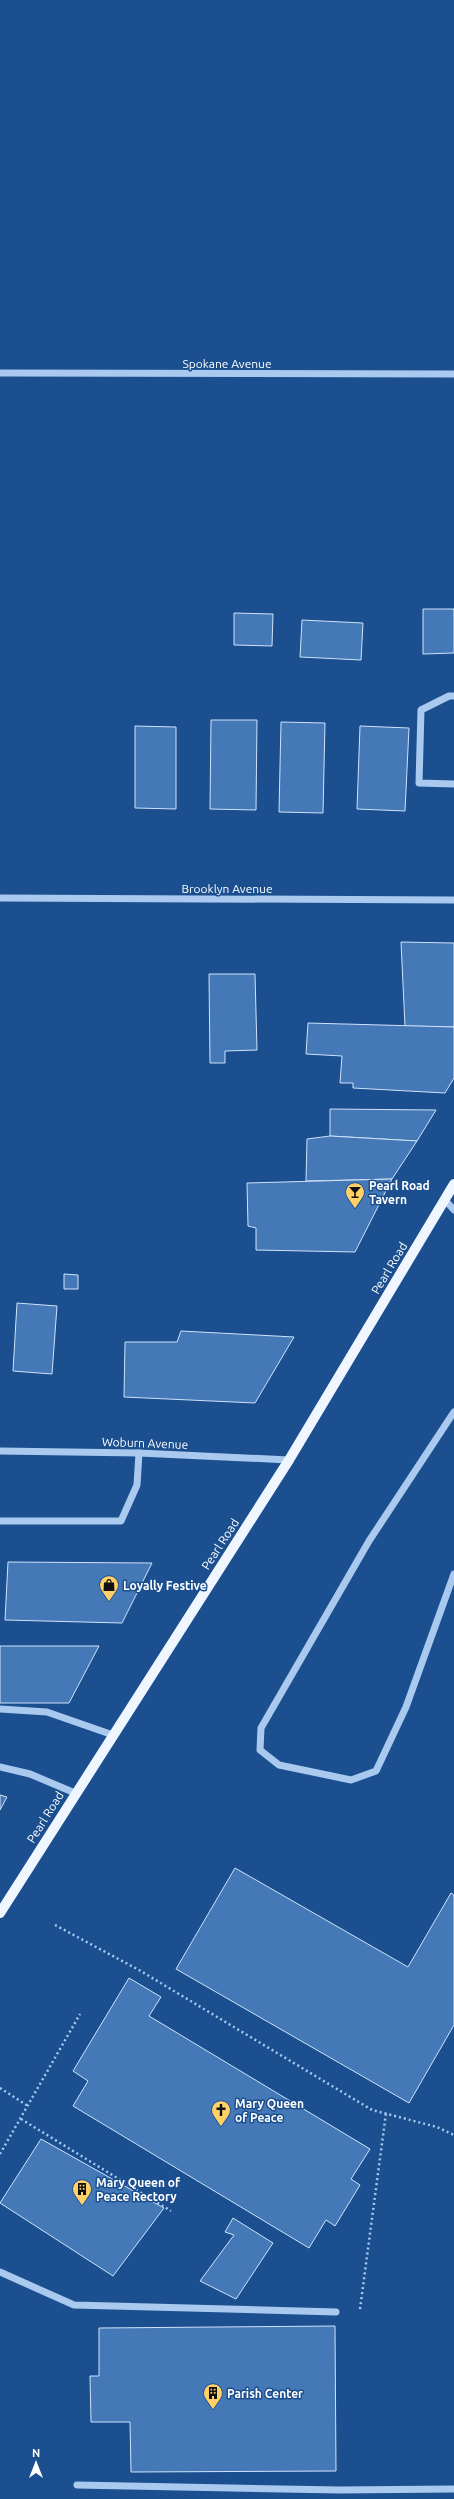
<svg xmlns="http://www.w3.org/2000/svg" width="454" height="2499" font-family="Ubuntu,sans-serif">
	<style>
		.building { fill: #4478b7; stroke: #cfe3fa }
		.lines { fill: none; stroke-linecap: round; stroke-linejoin: round }
		.path { stroke: #a9c9ee; stroke-width: 2.5; stroke-dasharray: 2 3; stroke-linecap: butt }
		.minor { stroke: #a9c9ee; stroke-width: 7 }
		.major { stroke: #f0f6ff; stroke-width: 10 }
		.labels { text-anchor: middle; dominant-baseline: central; stroke-width: 3; stroke-linejoin: round; paint-order: stroke }
		.street-label { font-size: 12px; fill: #fff; stroke: #1b4f8f }
		.poi-label { font-size: 12px; font-weight: bold; fill: #fff; stroke: #1b4f8f; text-anchor: start }
	</style>
	<rect width="100%" height="100%" fill="#1b4f8f"/>
	<g class="building">
		<path d="M423 609H454V653L423 654Z"/>
		<path d="M234 613 273 614 272 646 234 645Z"/>
		<path d="M302 620 363 623 361 660 300 657Z"/>
		<path d="M211 720H257L256 810 210 809Z"/>
		<path d="M281 722 325 723 323 813 279 812Z"/>
		<path d="M135 726 176 727V809L135 808Z"/>
		<path d="M360 726 409 728 405 811 357 809Z"/>
		<path d="M401 942 454 943V1027L405 1026Z"/>
		<path d="M209 974H255L257 1050 225 1051V1063H210Z"/>
		<path d="M308 1023 454 1027V1078L445 1093 353 1088V1083H340L342 1056 306 1054Z"/>
		<path d="M330 1109 436 1110 417 1141 330 1136Z"/>
		<path d="M330 1136 417 1141 392 1179 306 1181 307 1139Z"/>
		<path d="M392 1179 355 1252 256 1250V1228L248 1226 247 1183Z"/>
		<path d="M64 1274 78 1275V1289H64Z"/>
		<path d="M17 1303 57 1306 52 1374 13 1371Z"/>
		<path d="M181 1331 294 1337 255 1403 124 1397 125 1342H177Z"/>
		<path d="M8 1562 152 1563 122 1623 5 1620Z"/>
		<path d="M0 1646H99L69 1703H0Z"/>
		<path d="M0 1795 7 1797 0 1810Z"/>
		<path d="M235 1868 408 1967 451 1893 454 1895V2025L409 2103 176 1969Z"/>
		<path d="M129 1978 161 1997 149 2016 370 2149 351 2179 360 2185 335 2226 326 2220 309 2248 73 2106 88 2081 73 2071Z"/>
		<path d="M41 2139 164 2208 113 2276 0 2203Z"/>
		<path d="M233 2218 273 2243 236 2299 200 2281 234 2235 225 2232Z"/>
		<path d="M335 2326 336 2471 131 2472 130 2422H91L90 2376H99V2328Z"/>
	</g>
	<g class="lines">
		<g class="path">
			<path d="M55 1925 139 1970 372 2110 437 2127 454 2135"/>
			<path d="M0 2088 28 2106"/>
			<path d="M21 2119 171 2211"/>
			<path d="M0 2154 80 2014"/>
			<path d="M360 2309 386 2113"/>
		</g>
		<g class="minor">
			<path d="M0 373 454 374"/>
			<path d="M454 696H449L421 710 419 783 454 784"/>
			<path d="M0 898 454 900"/>
			<path d="M444 1199 454 1210"/>
			<path d="M454 1412 369 1541 261 1728 260 1750 279 1765 351 1780 376 1771 406 1707 454 1574"/>
			<path d="M0 1451 139 1453 289 1460"/>
			<path d="M0 1521H121L137 1485 139 1453"/>
			<path d="M0 1709 47 1712 113 1735"/>
			<path d="M0 1767 30 1774 75 1793"/>
			<path d="M0 2272 74 2305 336 2312"/>
			<path d="M77 2485 339 2490 454 2489"/>
		</g>
		<path class="major" d="M0 1913 289 1460 454 1184"/>
	</g>
	<defs>
		<g id="bar-pin" transform="scale(1)"><path d="M0 17L-7.5 6A9.5 9.5 0 1 1 7.5 6Z" fill="#ffd166" stroke="#1b4f8f"/><path d="M-6-5H6L.8 .8V4.5H3.5V6h-7V4.5H-.8V.8Z" fill="#111"/></g>
		<g id="shop-pin" transform="scale(1)"><path d="M0 17L-7.5 6A9.5 9.5 0 1 1 7.5 6Z" fill="#ffd166" stroke="#1b4f8f"/><path d="M-5-2.5h2.3a2.7 3.5 0 0 1 5.4 0H5L5.5 6h-11ZM-1.5-2.5h3a1.5 2.3 0 0 0-3 0Z" fill="#111"/></g>
		<g id="church-pin" transform="scale(1)"><path d="M0 17L-7.5 6A9.5 9.5 0 1 1 7.5 6Z" fill="#ffd166" stroke="#1b4f8f"/><path d="M-1.2-6h2.4v3.5h3.3v2.4h-3.3V6h-2.4V-.1h-3.3v-2.4h3.3Z" fill="#111"/></g>
		<g id="building-pin" transform="scale(1)"><path d="M0 17L-7.5 6A9.5 9.5 0 1 1 7.5 6Z" fill="#ffd166" stroke="#1b4f8f"/><path d="M-4-6H4V6H1V3H-1V6H-4ZM-2.5-4.3h1.7v1.8h-1.7ZM.8-4.3h1.7v1.8H.8ZM-2.5-1h1.7V.8h-1.7ZM.8-1h1.7V.8H.8Z" fill="#111"/></g>
	</defs>
	<g fill-rule="evenodd">
		<use href="#bar-pin" x="355" y="1192"/>
		<use href="#shop-pin" x="109" y="1585"/>
		<use href="#church-pin" x="221" y="2110"/>
		<use href="#building-pin" x="82" y="2189"/>
		<use href="#building-pin" x="213" y="2393"/>
	</g>
	<g class="labels">
		<g class="street-label">
			<text x="227" y="363">Spokane Avenue</text>
			<text x="227" y="888">Brooklyn Avenue</text>
			<text transform="translate(389 1268) rotate(-59)">Pearl Road</text>
			<text transform="translate(145 1443) rotate(2)">Woburn Avenue</text>
			<text transform="translate(220 1544) rotate(-57)">Pearl Road</text>
			<text transform="translate(45 1817) rotate(-58)">Pearl Road</text>
		</g>
		<g class="poi-label">
			<text x="369" y="1185">Pearl Road<tspan x="369" dy="14">Tavern</tspan></text>
			<text x="123" y="1585">Loyally Festive</text>
			<text x="235" y="2103">Mary Queen<tspan x="235" dy="14">of Peace</tspan></text>
			<text x="96" y="2182">Mary Queen of<tspan x="96" dy="14">Peace Rectory</tspan></text>
			<text x="227" y="2393">Parish Center</text>
		</g>
	</g>
	<g transform="translate(36 2463)" stroke="#1b4f8f" stroke-width="3" paint-order="stroke">
	<path d="M0-3L7 15L0 10L-7 15Z" fill="#ffffff"/>
	<text y="-6" font-size="11" font-weight="bold" text-anchor="middle" fill="#ffffff">N</text>
	</g>
</svg>
